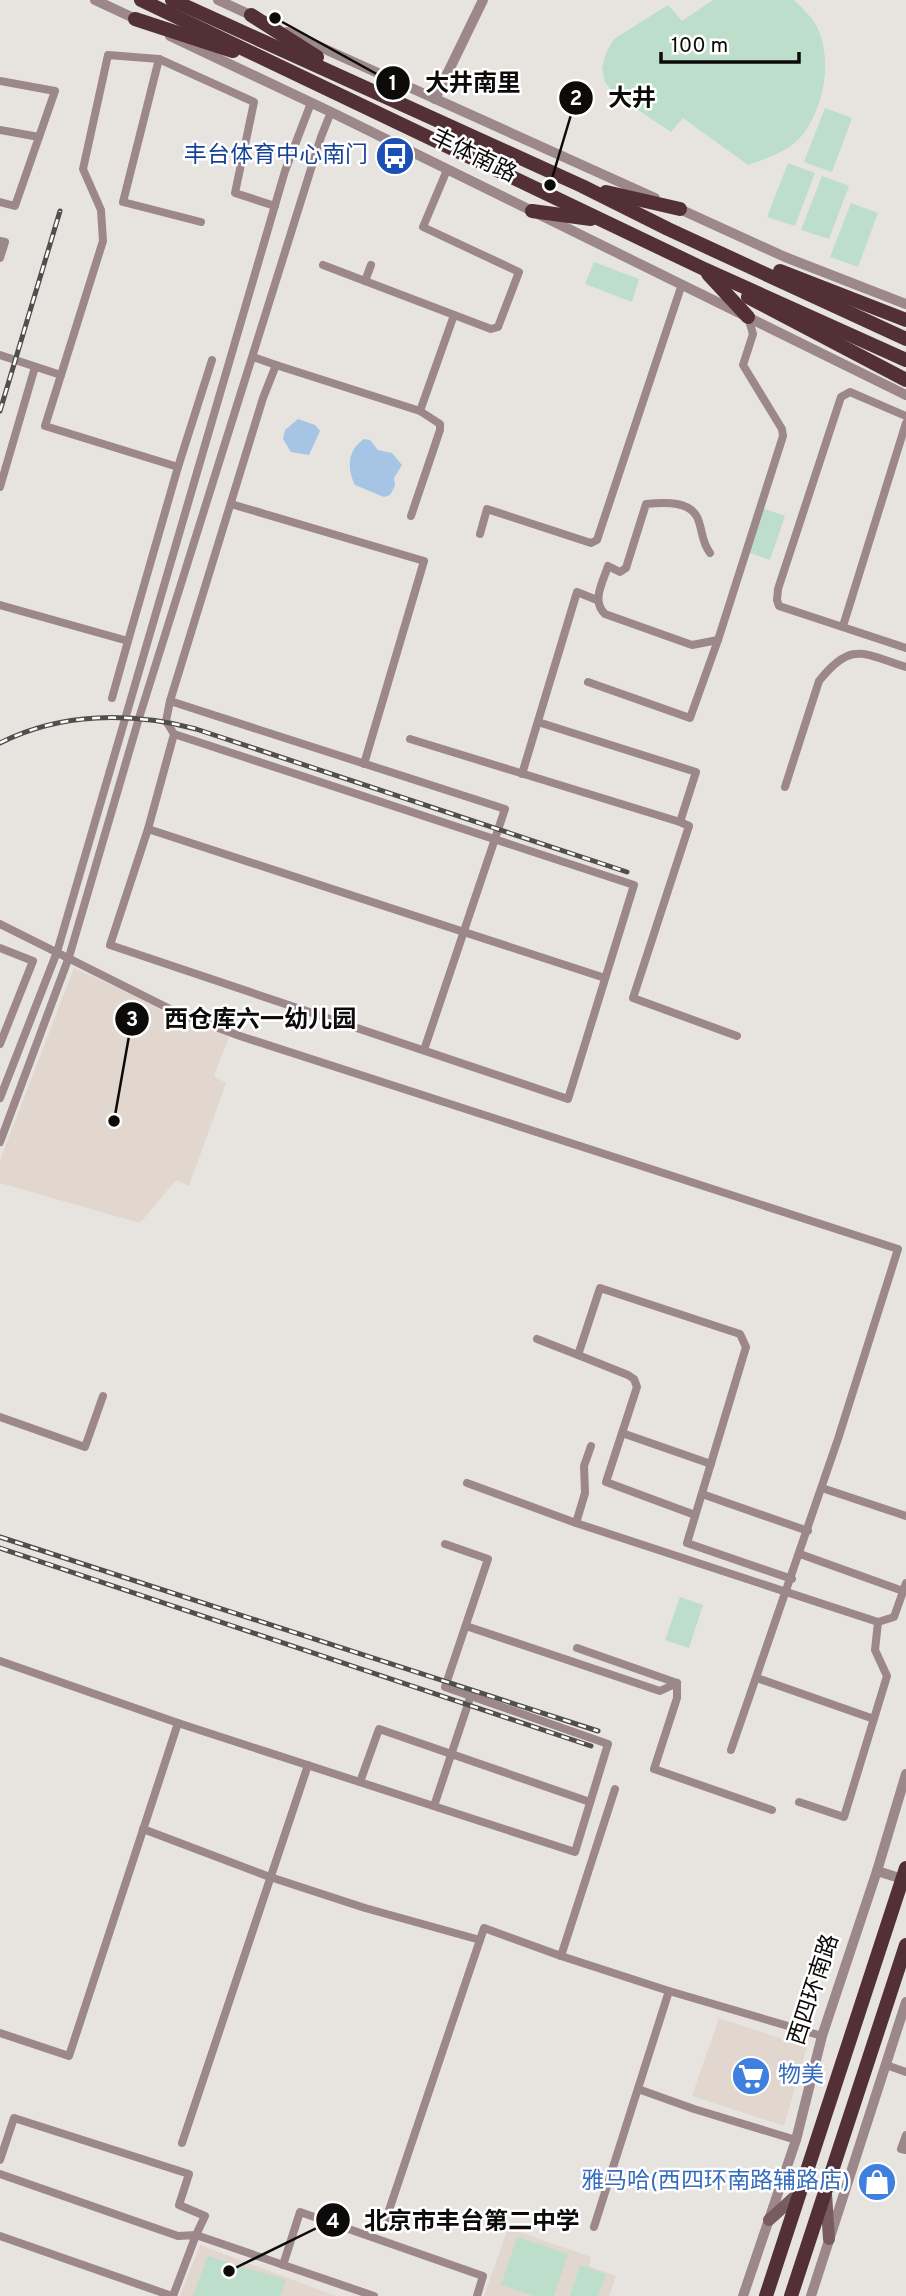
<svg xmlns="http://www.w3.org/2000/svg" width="906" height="2296" font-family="Overpass,'Noto Sans SC',sans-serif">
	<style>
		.built { fill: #e1d7ce }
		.green { fill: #bddecb }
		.water { fill: #a6c5e4 }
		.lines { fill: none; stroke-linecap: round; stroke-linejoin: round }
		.minor { stroke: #9c878a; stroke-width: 8 }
		.tertiary { stroke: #9c878a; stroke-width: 10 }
		.secondary { stroke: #785c60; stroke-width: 12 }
		.trunk { stroke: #523036; stroke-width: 14 }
		.rail-casing { stroke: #514f4d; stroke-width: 5 }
		.rail { stroke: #fff; stroke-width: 2.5; stroke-dasharray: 8; stroke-linecap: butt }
		.trunk-bridge { stroke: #523036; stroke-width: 14 }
		.labels { text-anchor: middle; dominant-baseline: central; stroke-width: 5; stroke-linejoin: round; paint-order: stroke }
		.transit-label { font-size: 23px; fill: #164399; stroke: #fff; text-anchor: end }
		.street-label { font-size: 23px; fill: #0c0b0a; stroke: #fff }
		.shop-label { font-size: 23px; fill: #366cbe; stroke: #fff; text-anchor: start }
		.leader { fill: none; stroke: #0c0b0a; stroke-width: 2.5 }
		.callout-dot { fill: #0c0b0a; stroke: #fff; stroke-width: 2.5 }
		.mark-label { font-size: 21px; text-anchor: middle; font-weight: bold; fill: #fff }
		.callout-label { font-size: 24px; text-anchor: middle; font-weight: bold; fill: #0c0b0a; stroke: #fff; stroke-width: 5; stroke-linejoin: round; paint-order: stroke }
	</style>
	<rect width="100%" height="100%" fill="#e7e4e0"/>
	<g class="built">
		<path d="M74 968 229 1037 214 1076 226 1083 189 1186 176 1180 140 1223 0 1183V1160Z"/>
		<path d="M719 2018 807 2047 784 2126 692 2096Z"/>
		<path d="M508 2228 591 2257 589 2266 616 2276 609 2296H484Z"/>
		<path d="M200 2245 336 2296H180Z"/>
	</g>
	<g class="green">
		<path d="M713 0H794C801 7 811 16 816 25 833 57 825 104 804 133 791 151 767 158 748 165L683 118 671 132 614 94 605 82 602 68 606 53 614 39 668 5 682 21Z"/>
		<path d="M825 108 852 118 832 172 804 162Z"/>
		<path d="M788 163 815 173 795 226 767 217Z"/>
		<path d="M822 176 849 186 829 239 801 230Z"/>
		<path d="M851 203 878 213 858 267 830 257Z"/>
		<path d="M594 262 639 279 632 302 585 284Z"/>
		<path d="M762 508 785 516 770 560 747 552Z"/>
		<path d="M680 1597 703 1605 689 1648 665 1640Z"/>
		<path d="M517 2237 568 2254 554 2296H534L501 2285Z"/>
		<path d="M208 2256 286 2280 280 2296H193Z"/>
		<path d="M580 2265 606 2274 598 2296H570Z"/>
	</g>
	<g class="water">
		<path d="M298 419 315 425 320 431 309 455 291 452 283 439 285 430Z"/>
		<path d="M364 439 370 440 378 450 392 453 402 465 394 478 395 486 390 495 384 497 355 485C347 469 347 450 364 439Z"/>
	</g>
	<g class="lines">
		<g class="minor">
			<path d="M159 59 108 55 83 169 101 210 103 241 45 426 178 467 212 360"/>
			<path d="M0 81 55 91 15 206 0 202"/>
			<path d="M0 130 39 137"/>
			<path d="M201 222 123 202 159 59 254 102 235 193 275 206"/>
			<path d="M0 241 5 242 0 258"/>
			<path d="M323 265 491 329 498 327 519 272 423 227 447 170"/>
			<path d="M365 281 371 265"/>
			<path d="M0 355 61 375"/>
			<path d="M276 365 420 411 454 315"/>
			<path d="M906 416 850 392 841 397 778 589 777 600 779 606 906 648"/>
			<path d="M0 487 35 367"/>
			<path d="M231 504 424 561 364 764"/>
			<path d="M411 516 440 430V424L420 411"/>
			<path d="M480 534 487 509 591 543 597 540 682 284"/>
			<path d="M710 553C702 542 703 534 699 522 693 500 664 502 646 504L626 568 620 572 608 566C603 582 591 601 605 614L692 645 718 640 783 436 782 429 743 365 753 334 748 317"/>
			<path d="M0 605 128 641 178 467"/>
			<path d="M843 626 906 423"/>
			<path d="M588 682 690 718 718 640"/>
			<path d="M112 698 128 641"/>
			<path d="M170 701 505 809 424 1050"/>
			<path d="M174 734 634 885 568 1099 110 945 148 829 174 734 166 721 170 701 263 398 276 365 253 357"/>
			<path d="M410 739 680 822 696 772 538 722"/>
			<path d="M522 774 577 592 597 600"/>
			<path d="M785 787 819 681C851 641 862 653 906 667"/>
			<path d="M680 822 689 826 633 998 737 1036"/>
			<path d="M148 829 605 978"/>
			<path d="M0 924 178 1013 240 1036 898 1249 838 1439 731 1750"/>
			<path d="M0 948 33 961 0 1044"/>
			<path d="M0 1098 57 952 285 171 311 103"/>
			<path d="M0 1142 69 957 139 718 321 137 331 112"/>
			<path d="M537 1339 578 1355 600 1288 740 1334 746 1347 687 1543 792 1579"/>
			<path d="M578 1355 628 1375 634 1379 637 1387 606 1482 695 1515"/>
			<path d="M0 1417 85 1447 103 1396"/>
			<path d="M622 1433 711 1464"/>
			<path d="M467 1483 576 1523 878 1622 894 1617 906 1583"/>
			<path d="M822 1488 906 1516"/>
			<path d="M702 1494 808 1531"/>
			<path d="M576 1523 585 1493 584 1466 591 1446"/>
			<path d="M800 1554 903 1591"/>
			<path d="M466 1626 660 1691 677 1683V1698L654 1769 772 1810"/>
			<path d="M577 1648 677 1683"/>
			<path d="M0 1661 178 1723 575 1852 608 1744 445 1687 488 1559 445 1544"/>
			<path d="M757 1678 874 1719"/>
			<path d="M360 1782 379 1729 590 1802"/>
			<path d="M799 1802 844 1817 887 1676 875 1650 878 1622"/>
			<path d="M434 1806 471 1695"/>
			<path d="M143 1829 267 1876 365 1908 480 1940"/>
			<path d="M561 1956 669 1991 822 2036"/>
			<path d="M0 2033 69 2056 178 1723"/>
			<path d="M886 2065 906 2072"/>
			<path d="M638 2089 694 2109 796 2140"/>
			<path d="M906 2135 901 2149 906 2150"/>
			<path d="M182 2143 308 1765"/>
			<path d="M0 2160 14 2118 189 2174 179 2205 205 2216 196 2235 374 2296"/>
			<path d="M0 2174 178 2236 196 2235 173 2296"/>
			<path d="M384 2225 484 1928 561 1956 615 1789"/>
			<path d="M594 2227 669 1991"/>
			<path d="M0 2236 172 2296"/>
			<path d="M283 2265 300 2212 483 2276 477 2296"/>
		</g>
		<g class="tertiary">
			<path d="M95 0 140 21"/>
			<path d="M218 0 257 18"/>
			<path d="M287 32 655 198"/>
			<path d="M170 36 331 112 906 395"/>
			<path d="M435 99 483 0"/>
			<path d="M673 206 785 257 906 304"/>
			<path d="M877 1871 906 1880"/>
			<path d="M743 2296 796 2140 822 2036 877 1871 906 1774"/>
			<path d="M811 2296 906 2002"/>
		</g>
		<g class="secondary">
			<path d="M826 2194 829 2239"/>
			<path d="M769 2220 800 2192"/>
		</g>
		<g class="trunk">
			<path d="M141 0 702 268 906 360"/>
			<path d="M172 0 582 186 668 229 906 339"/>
			<path d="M251 15 317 57"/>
			<path d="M135 19 233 51"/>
			<path d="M606 192 680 209"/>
			<path d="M532 211 591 219"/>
			<path d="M780 271 906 320"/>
			<path d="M708 274 748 317"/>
			<path d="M748 297 906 380"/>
			<path d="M791 2296 906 1945"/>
		</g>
		<g class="rail-casing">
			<g id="rail">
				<path d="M0 411 60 211"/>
				<path d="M0 743C61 712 132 712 196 729L627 872"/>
				<path d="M0 1537 598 1731"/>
				<path d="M0 1548 591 1746"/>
			</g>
		</g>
		<use href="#rail" class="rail"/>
		<path class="trunk-bridge" d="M766 2296 906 1868"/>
	</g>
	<defs>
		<g id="bus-disc" transform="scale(2.0125)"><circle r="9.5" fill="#1a4fb4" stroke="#fff"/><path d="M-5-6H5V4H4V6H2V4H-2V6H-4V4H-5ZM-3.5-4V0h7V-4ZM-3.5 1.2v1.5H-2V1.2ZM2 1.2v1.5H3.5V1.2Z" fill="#fff"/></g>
		<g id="supermarket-disc" transform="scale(2.0125)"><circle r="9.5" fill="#3f7fe0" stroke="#fff"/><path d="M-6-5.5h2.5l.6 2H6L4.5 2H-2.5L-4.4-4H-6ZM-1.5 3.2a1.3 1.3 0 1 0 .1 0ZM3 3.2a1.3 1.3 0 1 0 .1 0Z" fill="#fff"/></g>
		<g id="shop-disc" transform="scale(2.0125)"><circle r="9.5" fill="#3f7fe0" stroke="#fff"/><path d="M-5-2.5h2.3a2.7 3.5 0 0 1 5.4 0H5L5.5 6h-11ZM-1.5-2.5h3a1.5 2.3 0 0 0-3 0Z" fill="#fff"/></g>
	</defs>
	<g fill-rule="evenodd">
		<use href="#bus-disc" x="395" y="156"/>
		<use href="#supermarket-disc" x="751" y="2076"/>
		<use href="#shop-disc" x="877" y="2182"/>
	</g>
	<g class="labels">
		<g class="transit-label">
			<text x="368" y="156">丰台体育中心南门</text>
		</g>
		<g class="street-label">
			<text transform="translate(473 157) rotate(26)">丰体南路</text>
			<text transform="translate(815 1990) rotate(-72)">西四环南路</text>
		</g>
		<g class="shop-label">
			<text x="778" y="2076">物美</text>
			<text x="850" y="2182" text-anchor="end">雅马哈(西四环南路辅路店)</text>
		</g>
	</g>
	<path class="leader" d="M275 18L393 83M550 185L576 98M114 1121L132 1019M229 2271L333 2220"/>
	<g class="callout-dot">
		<circle cx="275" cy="18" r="7"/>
		<circle cx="550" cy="185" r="7"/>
		<circle cx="114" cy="1121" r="7"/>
		<circle cx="229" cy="2271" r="7"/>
		<circle cx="393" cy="83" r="18"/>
		<circle cx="576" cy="98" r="18"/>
		<circle cx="132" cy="1019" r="18"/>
		<circle cx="333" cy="2220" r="18"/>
	</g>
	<g class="mark-label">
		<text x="393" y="90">1</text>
		<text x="576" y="105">2</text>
		<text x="132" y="1026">3</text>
		<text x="333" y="2228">4</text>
	</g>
	<g class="callout-label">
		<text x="473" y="91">大井南里</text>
		<text x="632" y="106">大井</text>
		<text x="260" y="1027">西仓库六一幼儿园</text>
		<text x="472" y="2229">北京市丰台第二中学</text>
	</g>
	<path d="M661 52v10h138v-10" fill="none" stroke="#0c0b0a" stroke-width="3.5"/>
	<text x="671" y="52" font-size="21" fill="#0c0b0a" stroke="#ffffff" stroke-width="5" paint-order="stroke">100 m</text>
</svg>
